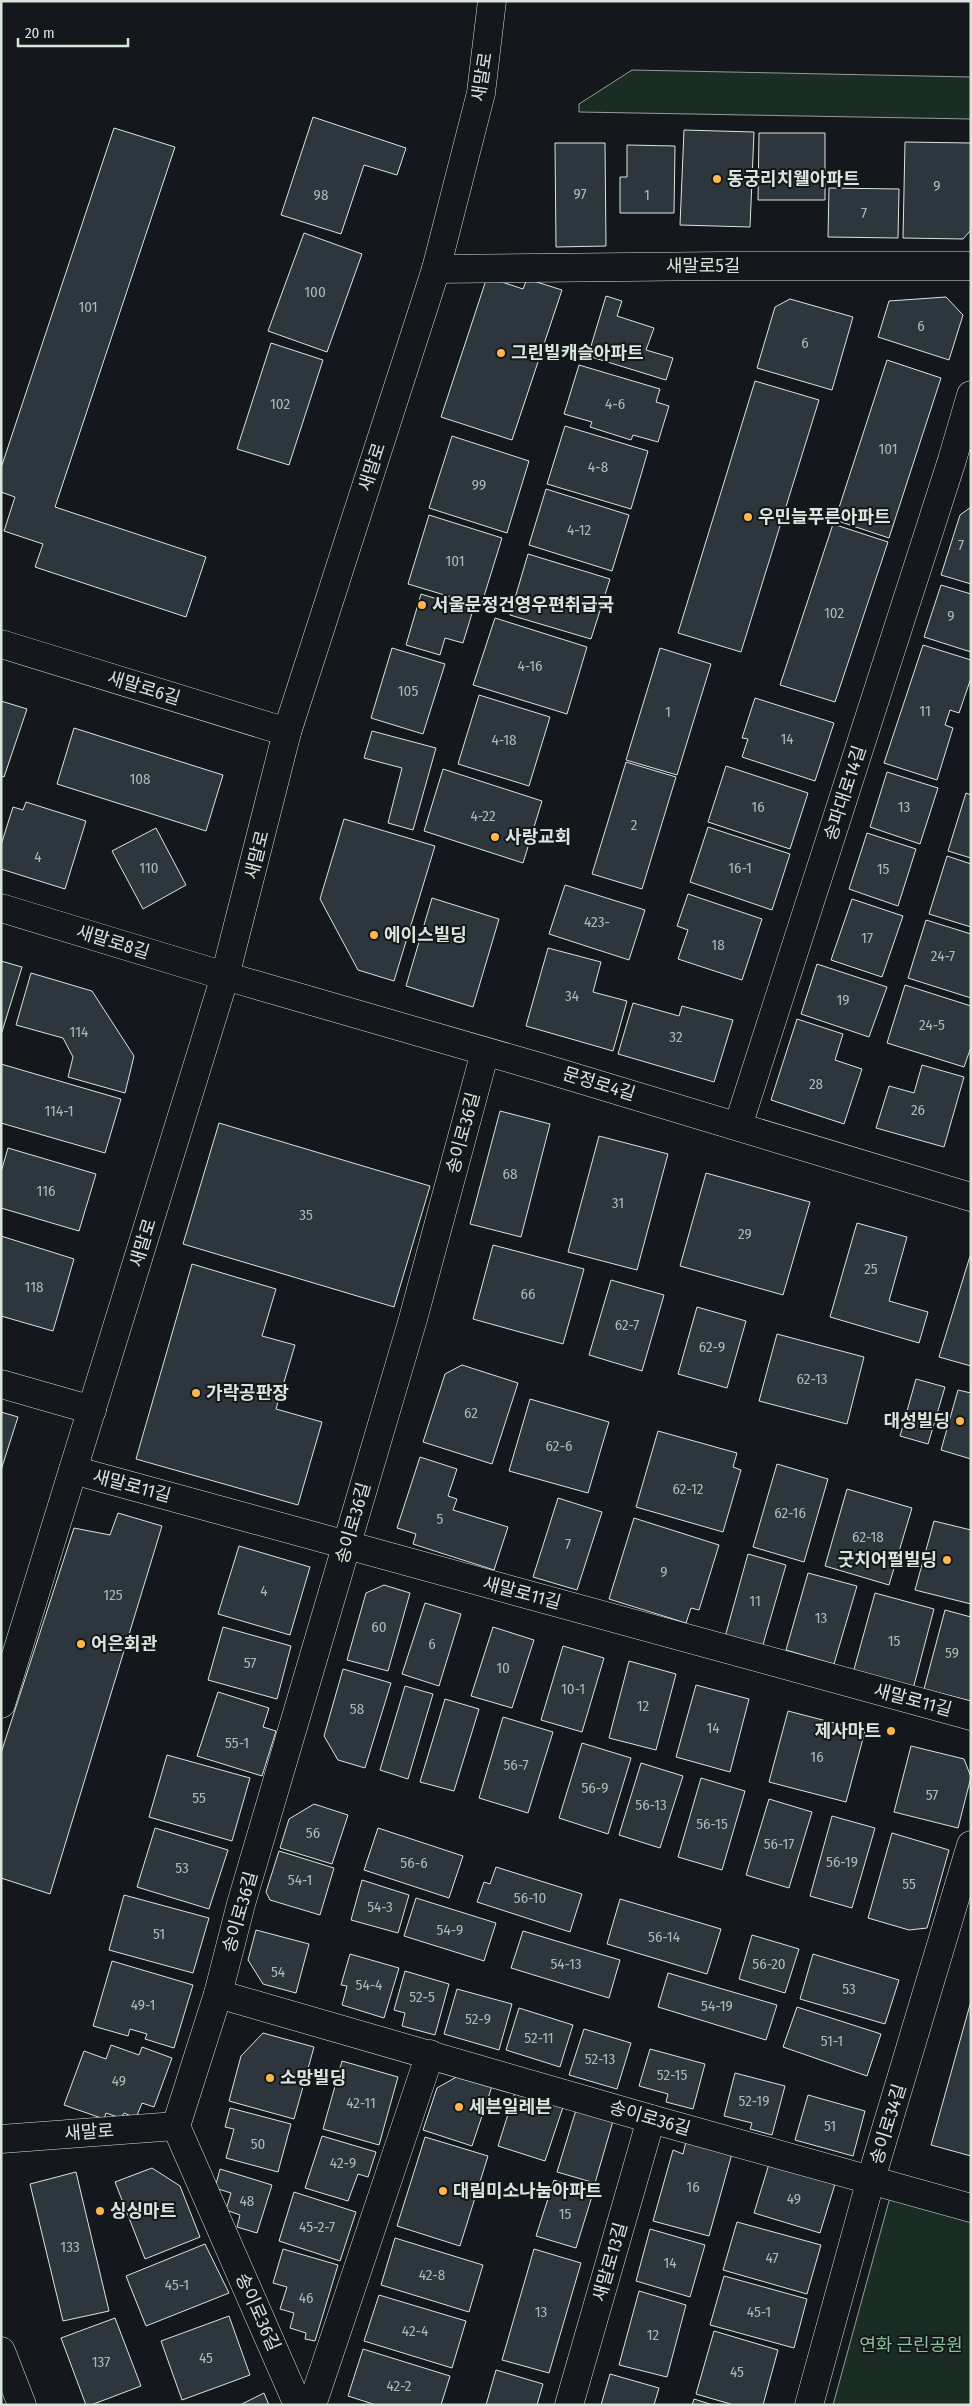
<svg xmlns="http://www.w3.org/2000/svg" width="972" height="2406" font-family="'Fira Sans Condensed','Noto Sans KR',sans-serif">
	<style>
		.green { fill: #1a2d24; stroke: #939e99 }
		.building { fill: #2c363c; stroke: #d8e6dc }
		.lines { fill: none; stroke-linecap: round; stroke-linejoin: round }
		.street-casing { stroke: #d8e6dc; stroke-width: 29 }
		.secondary-casing { stroke: #d8e6dc; stroke-width: 29 }
		.street { stroke: #14181c; stroke-width: 28 }
		.secondary { stroke: #14181c; stroke-width: 28 }
		.poi-dot { fill: #ffb74d; stroke: #14181c; stroke-width: 2 }
		.labels { text-anchor: middle; dominant-baseline: central; stroke-width: 4; stroke-linejoin: round; paint-order: stroke }
		.number-label { font-size: 15px; fill: #adbab4 }
		.street-label { font-size: 18px; fill: #d8e6dc; stroke: #14181c }
		.poi-label { font-size: 18px; font-weight: bold; fill: #d8e6dc; stroke: #14181c; text-anchor: start }
		.park-label { font-size: 18px; fill: #8ac095; stroke: #14181c }
	</style>
	<rect width="100%" height="100%" fill="#14181c"/>
	<g class="green">
		<path d="M632 70 971 77V119L579 112V104Z"/>
		<path d="M892 2190 971 2214V2405H833Z"/>
	</g>
	<g class="building">
		<path d="M313 117 406 148 397 175 364 165 341 234 281 215Z"/>
		<path d="M114 128 175 147 55 507 206 557 186 617 35 567 43 544 4 531 15 497 1 492V468Z"/>
		<path d="M684 130 754 132 750 227 680 225Z"/>
		<path d="M759 133H825V200H758Z"/>
		<path d="M905 142 971 143V230L963 239 903 238Z"/>
		<path d="M555 143H605L606 246 556 247Z"/>
		<path d="M627 145 675 146 674 213H620V177H627Z"/>
		<path d="M829 188 899 189 898 238 828 237Z"/>
		<path d="M304 233 362 254 327 352 268 331Z"/>
		<path d="M487 277 523 289 527 279 562 290 512 440 441 417Z"/>
		<path d="M606 296 622 301 617 316 654 328 646 350 673 358 666 380 588 356Z"/>
		<path d="M946 297 963 315 949 360 878 337 889 301Z"/>
		<path d="M790 299 853 317 832 390 757 368 775 307Z"/>
		<path d="M271 343 323 360 289 465 237 449Z"/>
		<path d="M887 360 941 378 889 538 835 520Z"/>
		<path d="M579 365 660 389 656 402 669 406 658 442 633 435 631 440 590 427 592 422 564 414Z"/>
		<path d="M755 381 819 400 741 652 678 633Z"/>
		<path d="M565 426 648 451 631 509 547 484Z"/>
		<path d="M452 436 529 461 507 533 429 508Z"/>
		<path d="M546 489 629 515 612 571 529 545Z"/>
		<path d="M971 507V584L941 575 960 515Z"/>
		<path d="M429 515 502 538 481 606 408 584Z"/>
		<path d="M833 524 888 542 835 702 780 685Z"/>
		<path d="M528 554 610 579 591 639 510 615Z"/>
		<path d="M941 585 971 594V652L924 637Z"/>
		<path d="M421 594 473 610 463 643 445 638 440 655 406 645Z"/>
		<path d="M495 618 587 647 567 714 473 685Z"/>
		<path d="M923 645 971 660V678L959 713 950 710 945 725 953 728 937 780 884 763Z"/>
		<path d="M392 648 445 664 423 734 371 718Z"/>
		<path d="M660 648 711 664 677 775 626 760Z"/>
		<path d="M479 695 550 717 529 786 458 764Z"/>
		<path d="M755 698 834 723 815 781 742 757 748 739 742 738Z"/>
		<path d="M1 701 27 709 4 777 1 776Z"/>
		<path d="M74 728 223 775 206 831 57 784Z"/>
		<path d="M372 731 436 748 413 830 388 823 402 768 364 758Z"/>
		<path d="M626 762 676 777 642 889 592 874Z"/>
		<path d="M726 766 808 793 790 849 708 822Z"/>
		<path d="M443 769 542 801 523 863 424 831Z"/>
		<path d="M887 772 938 788 920 844 870 827Z"/>
		<path d="M966 793 971 795V858L948 851Z"/>
		<path d="M26 802 86 821 65 889 1 869V845L13 807 23 810Z"/>
		<path d="M344 819 435 846 394 981 358 970 320 899Z"/>
		<path d="M708 827 790 854 772 910 690 882Z"/>
		<path d="M156 828 186 885 143 909 112 851Z"/>
		<path d="M867 833 916 849 898 906 849 889Z"/>
		<path d="M947 856 971 864V927L929 914Z"/>
		<path d="M565 885 645 910 629 960 549 934Z"/>
		<path d="M688 894 762 919 742 980 678 959 688 930 677 926Z"/>
		<path d="M432 898 499 919 473 1007 406 986Z"/>
		<path d="M852 899 903 916 882 977 831 960Z"/>
		<path d="M926 920 971 934V998L908 978Z"/>
		<path d="M548 948 601 962 593 992 627 1001 613 1051 526 1026Z"/>
		<path d="M1 961 22 967 1 1035Z"/>
		<path d="M817 964 887 987 869 1037 801 1014Z"/>
		<path d="M31 973 92 991 134 1056 125 1093 68 1077 73 1057 63 1038 16 1025Z"/>
		<path d="M905 985 971 1006V1047L964 1067 887 1043Z"/>
		<path d="M633 1003 679 1016 682 1006 733 1020 714 1082 618 1054Z"/>
		<path d="M797 1019 843 1034 835 1060 862 1069 844 1124 771 1100Z"/>
		<path d="M1 1064 121 1099 105 1153 1 1123Z"/>
		<path d="M922 1065 964 1077 944 1147 876 1128 889 1086 914 1093Z"/>
		<path d="M500 1111 550 1124 521 1237 470 1224Z"/>
		<path d="M219 1123 430 1186 394 1307 183 1244Z"/>
		<path d="M599 1136 668 1154 637 1270 568 1252Z"/>
		<path d="M8 1148 96 1174 79 1231 1 1208V1172Z"/>
		<path d="M706 1173 810 1202 783 1295 680 1266Z"/>
		<path d="M857 1223 907 1237 889 1301 928 1312 919 1343 830 1317Z"/>
		<path d="M1 1236 74 1259 53 1331 1 1316Z"/>
		<path d="M493 1245 584 1269 563 1344 473 1319Z"/>
		<path d="M971 1253V1366L939 1357Z"/>
		<path d="M192 1264 276 1289 262 1336 295 1345 276 1409 322 1422 298 1505 136 1459Z"/>
		<path d="M611 1280 664 1295 642 1371 589 1355Z"/>
		<path d="M697 1307 746 1321 727 1388 678 1374Z"/>
		<path d="M777 1334 864 1357 847 1424 759 1401Z"/>
		<path d="M462 1365 518 1383 492 1464 423 1442 445 1374Z"/>
		<path d="M916 1379 945 1387 928 1444 900 1436Z"/>
		<path d="M958 1390 971 1393V1459L941 1450Z"/>
		<path d="M530 1399 609 1422 588 1493 509 1471Z"/>
		<path d="M1 1412 18 1417 1 1470Z"/>
		<path d="M658 1431 737 1453 733 1467 741 1470 723 1532 636 1507Z"/>
		<path d="M420 1457 457 1469 448 1496 457 1499 453 1510 508 1527 494 1570 413 1544 416 1534 397 1528Z"/>
		<path d="M777 1464 828 1479 804 1562 753 1547Z"/>
		<path d="M847 1489 912 1508 889 1585 825 1566Z"/>
		<path d="M558 1498 602 1512 577 1590 533 1577Z"/>
		<path d="M118 1513 162 1526 50 1894 1 1878V1753L74 1528 110 1535Z"/>
		<path d="M634 1518 719 1545 699 1610 691 1608 686 1623 609 1599Z"/>
		<path d="M934 1521 971 1530V1604L915 1590Z"/>
		<path d="M239 1546 310 1567 290 1635 218 1614Z"/>
		<path d="M748 1554 786 1565 762 1648 725 1637Z"/>
		<path d="M808 1573 857 1586 834 1664 786 1650Z"/>
		<path d="M384 1585 410 1593 388 1671 347 1660 366 1593Z"/>
		<path d="M875 1593 934 1609 913 1689 853 1673Z"/>
		<path d="M425 1603 461 1614 439 1686 402 1674Z"/>
		<path d="M945 1610 971 1617V1701L924 1689Z"/>
		<path d="M223 1627 291 1646 277 1699 208 1680Z"/>
		<path d="M493 1627 534 1640 512 1708 471 1696Z"/>
		<path d="M563 1646 604 1658 582 1732 541 1720Z"/>
		<path d="M629 1661 676 1674 656 1750 609 1738Z"/>
		<path d="M343 1669 391 1683 365 1768 338 1760 324 1736Z"/>
		<path d="M696 1685 749 1699 730 1772 676 1757Z"/>
		<path d="M405 1686 433 1694 408 1779 380 1770Z"/>
		<path d="M218 1692 269 1708 263 1727 276 1731 262 1776 197 1756Z"/>
		<path d="M445 1699 479 1709 454 1791 420 1782Z"/>
		<path d="M788 1711 865 1731 846 1802 769 1782Z"/>
		<path d="M503 1717 553 1732 528 1813 479 1798Z"/>
		<path d="M582 1743 631 1758 608 1834 559 1818Z"/>
		<path d="M911 1746 964 1759 971 1777 958 1828 894 1812Z"/>
		<path d="M167 1755 250 1778 232 1841 149 1817Z"/>
		<path d="M641 1763 683 1776 660 1848 619 1835Z"/>
		<path d="M701 1778 745 1791 722 1870 678 1857Z"/>
		<path d="M769 1799 812 1812 789 1888 746 1875Z"/>
		<path d="M314 1804 348 1815 332 1864 280 1848 289 1819Z"/>
		<path d="M832 1816 875 1828 852 1908 810 1896Z"/>
		<path d="M155 1828 228 1850 209 1909 137 1887Z"/>
		<path d="M378 1828 463 1856 449 1898 364 1870Z"/>
		<path d="M892 1833 949 1850 927 1928 909 1930 868 1918Z"/>
		<path d="M279 1851 334 1868 320 1915 270 1900 266 1892Z"/>
		<path d="M496 1867 582 1894 570 1932 477 1902 484 1882 490 1884Z"/>
		<path d="M362 1880 409 1895 398 1933 351 1920Z"/>
		<path d="M124 1895 209 1918 193 1973 109 1950Z"/>
		<path d="M416 1898 496 1923 484 1961 404 1936Z"/>
		<path d="M620 1899 721 1929 707 1974 607 1944Z"/>
		<path d="M256 1930 309 1944 296 1993 263 1984 248 1960Z"/>
		<path d="M523 1931 620 1960 609 1998 511 1968Z"/>
		<path d="M752 1935 799 1949 785 1993 739 1979Z"/>
		<path d="M350 1954 399 1968 384 2018 342 2005 347 1986 341 1985Z"/>
		<path d="M813 1954 899 1980 885 2024 800 1999Z"/>
		<path d="M112 1961 193 1985 174 2048 145 2039 147 2034 130 2029 128 2036 93 2026Z"/>
		<path d="M405 1971 449 1984 435 2035 402 2026 405 2013 394 2010Z"/>
		<path d="M668 1973 777 2005 766 2040 658 2007Z"/>
		<path d="M457 1989 512 2004 499 2050 444 2034Z"/>
		<path d="M971 2001V2156L931 2145Z"/>
		<path d="M797 2007 881 2034 867 2076 783 2047Z"/>
		<path d="M519 2008 573 2025 560 2067 506 2050Z"/>
		<path d="M584 2029 631 2043 617 2089 569 2075Z"/>
		<path d="M263 2033 314 2047 294 2119 229 2101 241 2056Z"/>
		<path d="M111 2045 139 2055 142 2047 172 2058 154 2107 142 2103 136 2118 124 2113 121 2118 106 2113 104 2119 64 2105 84 2051 106 2059Z"/>
		<path d="M650 2049 705 2064 693 2109 666 2102 668 2094 639 2086Z"/>
		<path d="M342 2061 398 2077 379 2145 323 2129Z"/>
		<path d="M735 2073 785 2086 772 2135 750 2129 752 2123 724 2116Z"/>
		<path d="M460 2075 492 2086 472 2146 423 2130 437 2088Z"/>
		<path d="M515 2092 563 2107 545 2161 498 2146Z"/>
		<path d="M808 2095 865 2111 853 2156 795 2140Z"/>
		<path d="M230 2108 291 2124 278 2172 226 2158 234 2129 225 2127Z"/>
		<path d="M576 2110 613 2121 595 2183 557 2172Z"/>
		<path d="M322 2136 376 2152 368 2177 358 2174 348 2201 305 2188Z"/>
		<path d="M425 2137 488 2156 460 2246 397 2226Z"/>
		<path d="M687 2137 733 2150 709 2236 653 2221 673 2150 683 2154Z"/>
		<path d="M769 2164 835 2184 820 2233 754 2213Z"/>
		<path d="M152 2168 180 2186 200 2237 145 2259 115 2182Z"/>
		<path d="M220 2169 272 2185 257 2233 237 2227 240 2215 226 2210 231 2193 215 2188Z"/>
		<path d="M76 2172 109 2311 63 2321 30 2184Z"/>
		<path d="M554 2180 593 2193 576 2248 536 2236Z"/>
		<path d="M294 2192 356 2212 340 2261 279 2241Z"/>
		<path d="M737 2222 821 2245 807 2294 723 2270Z"/>
		<path d="M650 2229 705 2245 690 2297 636 2281Z"/>
		<path d="M395 2238 483 2265 469 2312 381 2285Z"/>
		<path d="M205 2244 229 2293 146 2326 126 2276Z"/>
		<path d="M283 2249 338 2265 315 2341 305 2339 306 2333 290 2328 294 2313 280 2309 287 2287 273 2283Z"/>
		<path d="M534 2249 581 2263 549 2373 502 2360Z"/>
		<path d="M724 2276 807 2299 794 2348 710 2325Z"/>
		<path d="M639 2291 686 2305 667 2377 619 2365Z"/>
		<path d="M379 2295 466 2321 452 2368 364 2341Z"/>
		<path d="M229 2316 250 2375 182 2400 161 2341Z"/>
		<path d="M115 2318 141 2386 91 2405H86L61 2338Z"/>
		<path d="M714 2331 778 2350 763 2405H734L696 2394Z"/>
		<path d="M363 2349 450 2376 441 2405H376L348 2396Z"/>
		<path d="M496 2370 543 2384 537 2405H486Z"/>
		<path d="M610 2374 659 2388 654 2405H601Z"/>
		<path d="M264 2393 269 2405H240Z"/>
		<path d="M694 2399 713 2405H692Z"/>
	</g>
	<g class="lines">
		<g class="street-casing">
			<g id="street">
				<path d="M436 269 722 266H971"/>
				<path d="M1 644 287 732"/>
				<path d="M738 1126 952 460 971 395"/>
				<path d="M1 1384 92 1410"/>
				<path d="M73 1470 971 1716"/>
				<path d="M218 1994 651 2119 971 2208"/>
				<path d="M1 2139 176 2126"/>
				<path d="M298 2405 176 2126 218 1994 241 1904 413 1319 485 1052"/>
				<path d="M312 2405 430 2054"/>
				<path d="M569 2405 651 2119"/>
				<path d="M809 2405 871 2179 971 1845"/>
			</g>
		</g>
		<g class="secondary-casing">
			<g id="secondary">
				<path d="M1 908 225 976 543 1068 971 1197"/>
				<path d="M1 1704 225 976 287 732 436 269 481 93 492 1"/>
				<path d="M1 2351 22 2405"/>
			</g>
		</g>
		<use href="#street" class="street"/>
		<use href="#secondary" class="secondary"/>
	</g>
	<g class="poi-dot">
		<circle cx="717" cy="179" r="5"/>
		<circle cx="501" cy="353" r="5"/>
		<circle cx="748" cy="517" r="5"/>
		<circle cx="422" cy="605" r="5"/>
		<circle cx="495" cy="837" r="5"/>
		<circle cx="374" cy="935" r="5"/>
		<circle cx="196" cy="1393" r="5"/>
		<circle cx="960" cy="1421" r="5"/>
		<circle cx="947" cy="1560" r="5"/>
		<circle cx="81" cy="1644" r="5"/>
		<circle cx="891" cy="1731" r="5"/>
		<circle cx="270" cy="2078" r="5"/>
		<circle cx="459" cy="2107" r="5"/>
		<circle cx="443" cy="2191" r="5"/>
		<circle cx="100" cy="2211" r="5"/>
	</g>
	<g class="labels">
		<g class="number-label">
			<text x="937" y="186">9</text>
			<text x="580" y="194">97</text>
			<text x="321" y="195">98</text>
			<text x="647" y="195">1</text>
			<text x="864" y="213">7</text>
			<text x="315" y="292">100</text>
			<text x="88" y="307">101</text>
			<text x="921" y="326">6</text>
			<text x="805" y="343">6</text>
			<text x="280" y="404">102</text>
			<text x="615" y="404">4-6</text>
			<text x="888" y="449">101</text>
			<text x="598" y="467">4-8</text>
			<text x="479" y="485">99</text>
			<text x="579" y="530">4-12</text>
			<text x="961" y="545">7</text>
			<text x="455" y="561">101</text>
			<text x="834" y="613">102</text>
			<text x="951" y="616">9</text>
			<text x="530" y="666">4-16</text>
			<text x="408" y="691">105</text>
			<text x="925" y="711">11</text>
			<text x="668" y="712">1</text>
			<text x="787" y="739">14</text>
			<text x="504" y="740">4-18</text>
			<text x="140" y="779">108</text>
			<text x="758" y="807">16</text>
			<text x="904" y="807">13</text>
			<text x="483" y="816">4-22</text>
			<text x="634" y="825">2</text>
			<text x="38" y="857">4</text>
			<text x="149" y="868">110</text>
			<text x="740" y="868">16-1</text>
			<text x="883" y="869">15</text>
			<text x="597" y="922">423-</text>
			<text x="867" y="938">17</text>
			<text x="718" y="945">18</text>
			<text x="943" y="956">24-7</text>
			<text x="572" y="996">34</text>
			<text x="843" y="1000">19</text>
			<text x="932" y="1025">24-5</text>
			<text x="79" y="1032">114</text>
			<text x="676" y="1037">32</text>
			<text x="816" y="1084">28</text>
			<text x="918" y="1110">26</text>
			<text x="59" y="1111">114-1</text>
			<text x="510" y="1174">68</text>
			<text x="46" y="1191">116</text>
			<text x="618" y="1203">31</text>
			<text x="306" y="1215">35</text>
			<text x="745" y="1234">29</text>
			<text x="871" y="1269">25</text>
			<text x="34" y="1287">118</text>
			<text x="528" y="1294">66</text>
			<text x="627" y="1325">62-7</text>
			<text x="712" y="1347">62-9</text>
			<text x="812" y="1379">62-13</text>
			<text x="471" y="1413">62</text>
			<text x="559" y="1446">62-6</text>
			<text x="688" y="1489">62-12</text>
			<text x="790" y="1513">62-16</text>
			<text x="440" y="1519">5</text>
			<text x="868" y="1537">62-18</text>
			<text x="568" y="1544">7</text>
			<text x="664" y="1572">9</text>
			<text x="264" y="1591">4</text>
			<text x="113" y="1595">125</text>
			<text x="755" y="1601">11</text>
			<text x="821" y="1618">13</text>
			<text x="379" y="1627">60</text>
			<text x="894" y="1641">15</text>
			<text x="432" y="1644">6</text>
			<text x="952" y="1653">59</text>
			<text x="250" y="1663">57</text>
			<text x="503" y="1668">10</text>
			<text x="573" y="1689">10-1</text>
			<text x="643" y="1706">12</text>
			<text x="357" y="1709">58</text>
			<text x="713" y="1728">14</text>
			<text x="237" y="1743">55-1</text>
			<text x="817" y="1757">16</text>
			<text x="516" y="1765">56-7</text>
			<text x="595" y="1788">56-9</text>
			<text x="932" y="1795">57</text>
			<text x="199" y="1798">55</text>
			<text x="651" y="1805">56-13</text>
			<text x="712" y="1824">56-15</text>
			<text x="313" y="1833">56</text>
			<text x="779" y="1844">56-17</text>
			<text x="842" y="1862">56-19</text>
			<text x="414" y="1863">56-6</text>
			<text x="182" y="1868">53</text>
			<text x="300" y="1880">54-1</text>
			<text x="909" y="1884">55</text>
			<text x="530" y="1898">56-10</text>
			<text x="380" y="1907">54-3</text>
			<text x="450" y="1930">54-9</text>
			<text x="159" y="1934">51</text>
			<text x="664" y="1937">56-14</text>
			<text x="566" y="1964">54-13</text>
			<text x="769" y="1964">56-20</text>
			<text x="278" y="1972">54</text>
			<text x="369" y="1985">54-4</text>
			<text x="849" y="1989">53</text>
			<text x="422" y="1997">52-5</text>
			<text x="143" y="2005">49-1</text>
			<text x="717" y="2006">54-19</text>
			<text x="478" y="2019">52-9</text>
			<text x="539" y="2038">52-11</text>
			<text x="832" y="2041">51-1</text>
			<text x="600" y="2059">52-13</text>
			<text x="672" y="2075">52-15</text>
			<text x="119" y="2081">49</text>
			<text x="754" y="2101">52-19</text>
			<text x="361" y="2103">42-11</text>
			<text x="830" y="2126">51</text>
			<text x="258" y="2144">50</text>
			<text x="343" y="2163">42-9</text>
			<text x="693" y="2187">16</text>
			<text x="794" y="2199">49</text>
			<text x="247" y="2201">48</text>
			<text x="565" y="2214">15</text>
			<text x="317" y="2227">45-2-7</text>
			<text x="70" y="2247">133</text>
			<text x="772" y="2258">47</text>
			<text x="670" y="2263">14</text>
			<text x="432" y="2275">42-8</text>
			<text x="177" y="2285">45-1</text>
			<text x="306" y="2298">46</text>
			<text x="541" y="2312">13</text>
			<text x="759" y="2312">45-1</text>
			<text x="415" y="2331">42-4</text>
			<text x="653" y="2335">12</text>
			<text x="206" y="2358">45</text>
			<text x="101" y="2362">137</text>
			<text x="737" y="2372">45</text>
			<text x="399" y="2386">42-2</text>
		</g>
		<g class="street-label">
			<text transform="translate(482 77) rotate(-81)">새말로</text>
			<text x="703" y="266">새말로5길</text>
			<text transform="translate(372 467) rotate(-72)">새말로</text>
			<text transform="translate(144 688) rotate(17)">새말로6길</text>
			<text transform="translate(845 793) rotate(-72)">송파대로14길</text>
			<text transform="translate(257 855) rotate(-76)">새말로</text>
			<text transform="translate(113 942) rotate(17)">새말로8길</text>
			<text transform="translate(599 1084) rotate(17)">문정로4길</text>
			<text transform="translate(463 1133) rotate(-75)">송이로36길</text>
			<text transform="translate(143 1243) rotate(-73)">새말로</text>
			<text transform="translate(132 1486) rotate(15)">새말로11길</text>
			<text transform="translate(353 1523) rotate(-74)">송이로36길</text>
			<text transform="translate(522 1593) rotate(15)">새말로11길</text>
			<text transform="translate(913 1700) rotate(15)">새말로11길</text>
			<text transform="translate(240 1912) rotate(-74)">송이로36길</text>
			<text transform="translate(650 2118) rotate(16)">송이로36길</text>
			<text transform="translate(888 2124) rotate(-73)">송이로34길</text>
			<text transform="translate(89 2132) rotate(-4)">새말로</text>
			<text transform="translate(610 2262) rotate(-74)">새말로13길</text>
			<text transform="translate(258 2312) rotate(66)">송이로36길</text>
		</g>
		<g class="poi-label">
			<text x="727" y="179">동궁리치웰아파트</text>
			<text x="511" y="353">그린빌캐슬아파트</text>
			<text x="758" y="517">우민늘푸른아파트</text>
			<text x="432" y="605">서울문정건영우편취급국</text>
			<text x="505" y="837">사랑교회</text>
			<text x="384" y="935">에이스빌딩</text>
			<text x="206" y="1393">가락공판장</text>
			<text x="950" y="1421" text-anchor="end">대성빌딩</text>
			<text x="937" y="1560" text-anchor="end">굿치어펄빌딩</text>
			<text x="91" y="1644">어은회관</text>
			<text x="881" y="1731" text-anchor="end">제사마트</text>
			<text x="280" y="2078">소망빌딩</text>
			<text x="469" y="2107">세븐일레븐</text>
			<text x="453" y="2191">대림미소나눔아파트</text>
			<text x="110" y="2211">싱싱마트</text>
		</g>
		<g class="park-label">
			<text x="911" y="2345">연화 근린공원</text>
		</g>
	</g>
	<rect width="972" height="2406" fill="none" stroke="#d8e6dc" stroke-width="5"/>
	<path d="M18 38v8h110v-8" fill="none" stroke="#d8e6dc" stroke-width="2.5"/>
	<text x="25" y="38" font-size="15" fill="#d8e6dc" stroke="#14181c" stroke-width="4" paint-order="stroke">20 m</text>
</svg>
